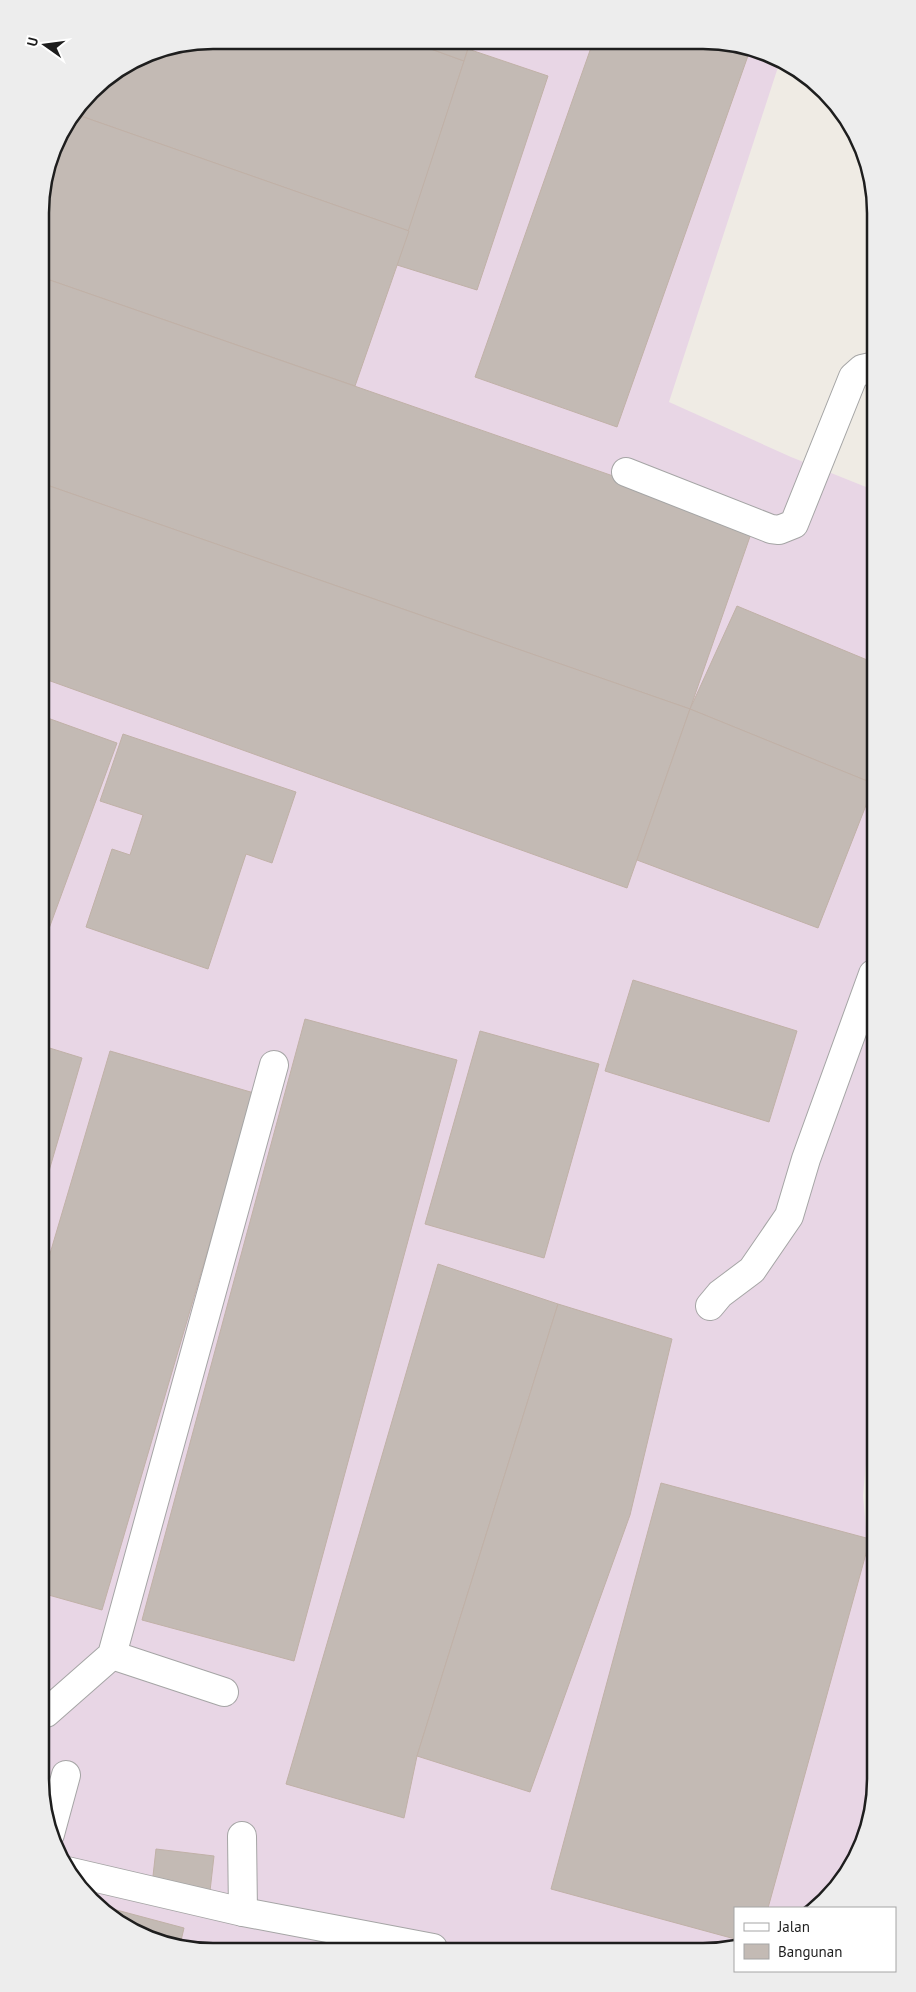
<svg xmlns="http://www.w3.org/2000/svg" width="916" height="1992" font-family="'PT Sans',sans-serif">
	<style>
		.industrial { fill: #e8d6e5 }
		.building { fill: #c3bab4; stroke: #c0b1a7 }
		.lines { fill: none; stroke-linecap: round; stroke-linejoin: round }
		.minor-casing { stroke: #a5a5a5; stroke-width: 30 }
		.minor { stroke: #fff; stroke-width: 28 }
		.rim { fill: none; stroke: #1e1e1e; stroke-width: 2.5 }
	</style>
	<rect width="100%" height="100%" fill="#efebe4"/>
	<path class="industrial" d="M212 40 737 43 779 64 669 402 791 457 871 489 874 1376 863 1496 875 1621 876 1776 851 1865 833 1893 816 1908H735V1946L179 1949 99 1909 69 1875 46 1824 40 201 58 136 99 83 147 53Z"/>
	<g class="building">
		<path d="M212 40 409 41 464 61 409 231 75 114 99 83 147 53Z"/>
		<path d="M409 41 470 42 464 61Z"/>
		<path d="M593 42 737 43 750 50 617 427 475 377Z"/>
		<path d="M468 49 548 76 477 290 397 265Z"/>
		<path d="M75 114 409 231 355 386 41 277 40 201 58 136Z"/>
		<path d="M41 277 754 525 690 709 41 483Z"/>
		<path d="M41 483 690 709 627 888 42 678Z"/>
		<path d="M737 606 872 662V783L690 709Z"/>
		<path d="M690 709 872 783V790L818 928 637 860Z"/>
		<path d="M42 716 117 743 47 934 43 932Z"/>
		<path d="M123 734 296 792 272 863 246 854 208 969 86 927 112 849 130 855 143 815 100 801Z"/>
		<path d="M633 980 797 1031 769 1122 605 1071Z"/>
		<path d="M305 1019 457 1060 294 1661 142 1620Z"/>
		<path d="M480 1031 599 1064 544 1258 425 1224Z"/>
		<path d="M43 1046 82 1058 44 1188Z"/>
		<path d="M110 1051 254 1093 102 1610 45 1594 44 1274Z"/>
		<path d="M438 1264 558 1304 417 1756 404 1818 286 1784Z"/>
		<path d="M558 1304 672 1339 630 1515 530 1792 417 1756Z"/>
		<path d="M661 1483 870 1539 768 1908H735V1939L551 1889Z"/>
		<path d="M156 1849 214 1856 210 1891 152 1885Z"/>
		<path d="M94 1904 184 1928 179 1949 99 1909Z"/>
	</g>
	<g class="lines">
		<g class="minor-casing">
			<g id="minor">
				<path d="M626 472 771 529 779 530 794 524 853 377 862 369 871 367"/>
				<path d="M710 1306 720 1294 752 1270 789 1216 806 1159 873 974"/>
				<path d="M112 1655 224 1692"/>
				<path d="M46 1713 112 1655 274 1065"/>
				<path d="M50 1834 66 1775"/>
				<path d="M242 1836 243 1912"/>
				<path d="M67 1871 243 1912 433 1948"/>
			</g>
		</g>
		<use href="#minor" class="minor"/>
	</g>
	<path d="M0 0H916V1992H0ZM213 49H703A164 164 0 0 1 867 213V1779A164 164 0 0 1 703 1943H213A164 164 0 0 1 49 1779V213A164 164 0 0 1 213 49Z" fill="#ededed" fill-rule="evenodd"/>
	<path class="rim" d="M213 49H703A164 164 0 0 1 867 213V1779A164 164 0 0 1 703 1943H213A164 164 0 0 1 49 1779V213A164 164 0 0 1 213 49Z"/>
	<rect x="734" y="1907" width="162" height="65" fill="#ffffff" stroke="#a5a5a5"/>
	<rect x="744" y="1923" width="25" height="8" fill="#ffffff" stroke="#a5a5a5"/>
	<text x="778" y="1932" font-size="15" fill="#1e1e1e">Jalan</text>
	<rect x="744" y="1944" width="25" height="15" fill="#c3bab4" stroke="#a5a5a5"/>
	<text x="778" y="1957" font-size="15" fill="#1e1e1e">Bangunan</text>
	<g transform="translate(45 45) rotate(284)" stroke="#ffffff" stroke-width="4" paint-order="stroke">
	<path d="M0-4L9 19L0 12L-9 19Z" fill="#1e1e1e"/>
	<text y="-8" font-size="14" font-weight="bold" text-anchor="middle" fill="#1e1e1e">U</text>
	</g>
</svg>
